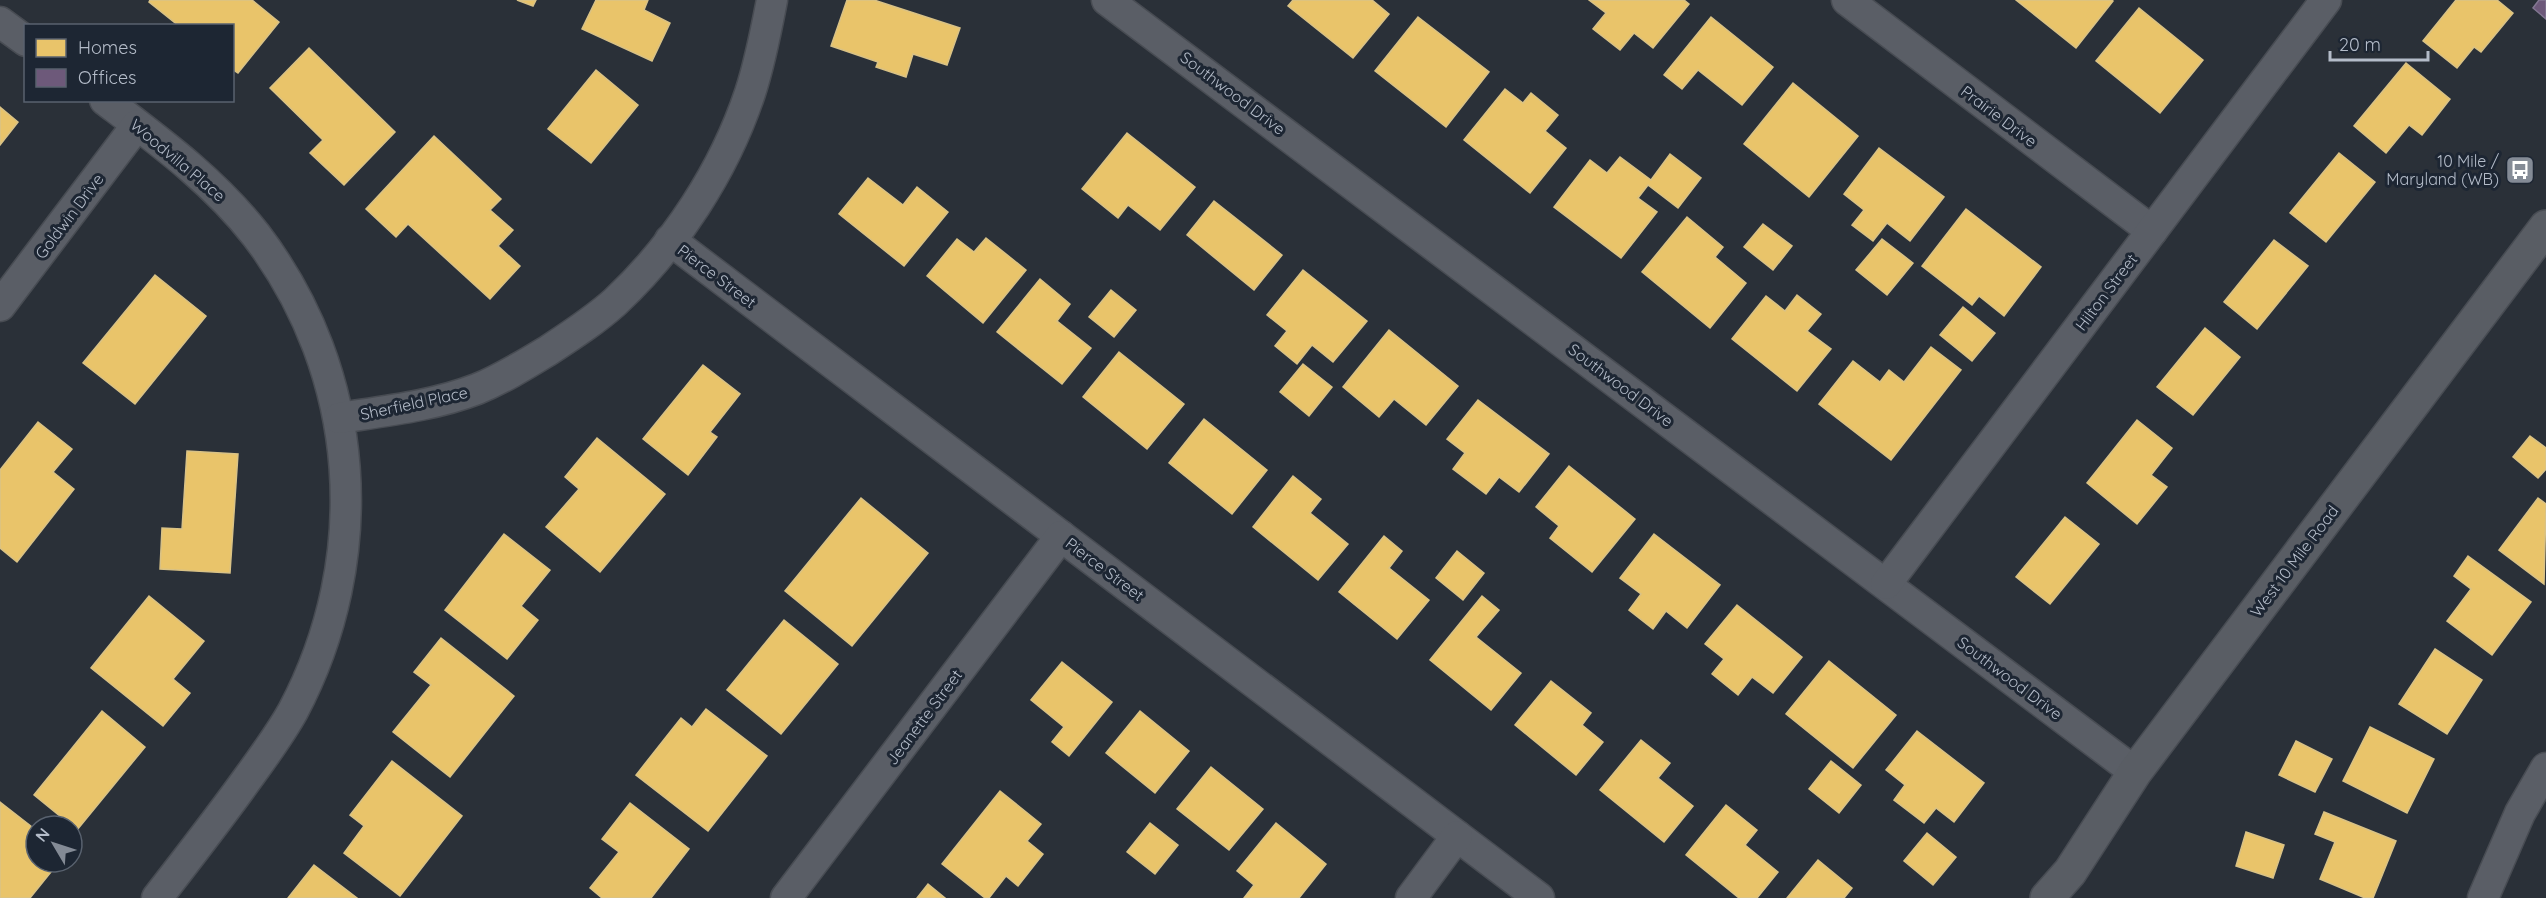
<svg xmlns="http://www.w3.org/2000/svg" width="2546" height="898" font-family="Quicksand,sans-serif">
	<style>
		.homes { fill: #e9c46a; stroke: #d9c286; stroke-width: 1.5 }
		.offices { fill: #6d597a; stroke: #827792; stroke-width: 1.5 }
		.lines { fill: none; stroke-linecap: round; stroke-linejoin: round }
		.street-casing { stroke: #484c53; stroke-width: 33 }
		.secondary-casing { stroke: #484c53; stroke-width: 36 }
		.street { stroke: #5a5e66; stroke-width: 30 }
		.secondary { stroke: #595d64; stroke-width: 33 }
		.labels { text-anchor: middle; dominant-baseline: central; stroke-width: 6; stroke-linejoin: round; paint-order: stroke }
		.street-label { font-size: 16px; fill: #b4bcc9; stroke: #1d2633 }
		.poi-label { font-size: 16px; fill: #b4bcc9; stroke: #1d2633; text-anchor: end }
	</style>
	<rect width="100%" height="100%" fill="#2a3038"/>
	<g class="homes">
		<path d="M150 0H252L279 22 238 73 232 69V26H179L149 2Z"/>
		<path d="M517 0H536L533 6Z"/>
		<path d="M596 0H648L644 10 670 23 652 61 582 29Z"/>
		<path d="M847 0H874L960 28 947 65 913 54 906 77 876 67 878 62 831 46Z"/>
		<path d="M1293 0H1372L1389 14 1353 58 1288 6Z"/>
		<path d="M1589 0H1684L1689 4 1653 48 1634 33 1620 50 1593 29 1606 13Z"/>
		<path d="M2016 0H2112L2113 1 2076 48Z"/>
		<path d="M2456 0H2497L2513 13 2481 52 2474 47 2457 68 2423 41Z"/>
		<path d="M2139 8 2203 60 2160 113 2096 61Z"/>
		<path d="M1418 17 1489 72 1446 127 1375 71Z"/>
		<path d="M1711 17 1773 67 1742 105 1698 70 1682 89 1664 75Z"/>
		<path d="M309 48 395 132 344 185 310 153 323 140 270 88Z"/>
		<path d="M2406 63 2450 99 2422 135 2409 125 2386 153 2354 126Z"/>
		<path d="M596 70 638 105 591 163 548 129Z"/>
		<path d="M1793 83 1858 136 1809 197 1744 144Z"/>
		<path d="M1505 89 1523 103 1531 93 1558 115 1545 131 1566 148 1530 193 1464 140Z"/>
		<path d="M0 107 18 122 0 145Z"/>
		<path d="M1127 133 1195 187 1160 230 1128 205 1118 218 1082 189Z"/>
		<path d="M434 136 501 199 490 210 513 230 498 246 520 266 490 299 408 224 396 237 366 209Z"/>
		<path d="M1879 148 1944 197 1910 241 1887 223 1873 241 1852 225 1864 210 1844 194Z"/>
		<path d="M2339 153 2375 182 2326 242 2290 213Z"/>
		<path d="M1670 154 1701 178 1678 208 1648 185 1638 198 1657 212 1621 258 1554 207 1590 160 1607 173 1620 157 1651 180Z"/>
		<path d="M868 178 903 205 917 187 948 212 904 266 839 214Z"/>
		<path d="M1214 201 1282 255 1254 290 1187 235Z"/>
		<path d="M1966 209 2041 267 2004 316 1979 296 1972 305 1922 266Z"/>
		<path d="M1687 217 1723 247 1715 257 1746 283 1710 328 1642 272Z"/>
		<path d="M1763 224 1792 246 1773 270 1744 247Z"/>
		<path d="M986 238 1026 270 983 323 927 276 957 239 974 252Z"/>
		<path d="M1882 239 1913 263 1887 295 1856 270Z"/>
		<path d="M2274 240 2308 266 2257 329 2224 302Z"/>
		<path d="M1303 270 1367 321 1333 362 1312 345 1297 364 1275 346 1287 331 1267 315Z"/>
		<path d="M155 275 206 316 135 404 83 363Z"/>
		<path d="M1040 279 1070 304 1057 321 1091 348 1062 384 997 332Z"/>
		<path d="M1111 290 1136 310 1114 337 1089 317Z"/>
		<path d="M1797 295 1821 314 1807 331 1831 349 1797 391 1732 339 1766 296 1785 311Z"/>
		<path d="M1963 307 1995 333 1972 361 1940 335Z"/>
		<path d="M2205 328 2240 357 2193 415 2157 387Z"/>
		<path d="M1389 330 1458 386 1426 425 1394 399 1379 417 1343 387Z"/>
		<path d="M1931 347 1961 370 1891 460 1819 404 1853 361 1880 382 1889 370 1904 382Z"/>
		<path d="M1119 352 1184 404 1147 449 1083 397Z"/>
		<path d="M1303 364 1332 387 1309 416 1280 392Z"/>
		<path d="M703 365 740 394 710 432 717 437 688 475 643 439Z"/>
		<path d="M1478 400 1549 454 1519 492 1499 477 1486 494 1453 469 1465 453 1447 439Z"/>
		<path d="M1204 419 1267 470 1232 514 1169 463Z"/>
		<path d="M2137 420 2172 448 2151 475 2167 487 2137 524 2087 483Z"/>
		<path d="M38 422 72 449 53 472 74 489 17 562 0 548V470Z"/>
		<path d="M2530 436 2546 448V469L2538 478 2513 457Z"/>
		<path d="M597 438 665 494 600 572 546 527 579 489 565 477Z"/>
		<path d="M187 451 238 454 230 573 160 569 162 528 182 529Z"/>
		<path d="M1569 466 1635 519 1592 572 1550 538 1559 526 1536 507Z"/>
		<path d="M1293 476 1321 499 1310 513 1348 544 1318 580 1253 527Z"/>
		<path d="M861 498 928 553 852 646 785 591Z"/>
		<path d="M2538 498 2546 504 2544 584 2499 550Z"/>
		<path d="M2065 517 2099 544 2050 604 2016 577Z"/>
		<path d="M504 534 550 570 521 606 538 620 507 659 445 610Z"/>
		<path d="M1654 534 1720 585 1687 628 1666 611 1653 629 1629 610 1641 594 1620 578Z"/>
		<path d="M1384 536 1402 551 1389 568 1429 600 1397 639 1339 592Z"/>
		<path d="M1457 551 1484 573 1463 600 1436 578Z"/>
		<path d="M2468 556 2531 602 2492 655 2447 621 2471 589 2454 576Z"/>
		<path d="M149 596 204 641 173 679 190 693 163 726 91 668Z"/>
		<path d="M1482 596 1499 610 1476 637 1521 673 1491 710 1430 660Z"/>
		<path d="M1737 605 1802 657 1773 693 1752 677 1738 695 1712 674 1724 659 1705 644Z"/>
		<path d="M784 620 838 664 781 734 727 690Z"/>
		<path d="M441 638 514 696 450 777 393 732 431 685 414 672Z"/>
		<path d="M2435 649 2482 680 2447 734 2399 704Z"/>
		<path d="M1829 661 1896 715 1853 768 1786 714Z"/>
		<path d="M1062 662 1112 702 1069 756 1052 742 1064 727 1031 700Z"/>
		<path d="M1551 681 1591 713 1582 725 1603 742 1576 775 1515 725Z"/>
		<path d="M706 709 767 756 708 831 636 775 681 718 692 727Z"/>
		<path d="M102 711 145 747 77 830 34 795Z"/>
		<path d="M1140 711 1189 751 1155 793 1106 753Z"/>
		<path d="M2370 727 2434 759 2407 813 2343 781Z"/>
		<path d="M1917 731 1984 783 1954 822 1936 808 1924 823 1894 800 1905 785 1886 770Z"/>
		<path d="M1641 740 1670 763 1658 778 1693 806 1664 842 1600 790Z"/>
		<path d="M2296 741 2332 759 2315 792 2279 775Z"/>
		<path d="M392 761 462 816 400 896 344 853 364 826 350 815Z"/>
		<path d="M1831 761 1861 785 1839 813 1809 789Z"/>
		<path d="M1211 767 1263 809 1229 850 1177 809Z"/>
		<path d="M1000 791 1041 824 1027 841 1043 854 1018 886 1006 876 989 898H985L942 864Z"/>
		<path d="M0 802 36 830V862H59L30 898H0Z"/>
		<path d="M630 803 689 849 651 898H602L590 888 619 852 602 839Z"/>
		<path d="M1726 805 1757 830 1745 845 1778 872 1757 898H1739L1686 855Z"/>
		<path d="M2324 812 2396 841 2373 898H2365L2320 879 2335 842 2315 834Z"/>
		<path d="M1150 823 1178 845 1155 874 1127 852Z"/>
		<path d="M1276 823 1326 864 1299 898H1244L1254 885 1237 871Z"/>
		<path d="M2246 832 2284 845 2273 878 2236 866Z"/>
		<path d="M1927 833 1956 857 1933 885 1904 861Z"/>
		<path d="M1818 860 1852 888 1844 898H1787Z"/>
		<path d="M314 865 357 898H288Z"/>
		<path d="M928 884 945 898H917Z"/>
	</g>
	<path class="offices" d="M2539 0H2546V19L2533 8Z"/>
	<g class="lines">
		<g class="street-casing">
			<g id="street">
				<path d="M1107 0 2135 772"/>
				<path d="M1847 0 2152 231"/>
				<path d="M0 22 26 41"/>
				<path d="M105 100C159 141 214 181 256 235 362 374 374 558 293 711 278 738 258 764 240 789 213 826 185 862 157 898"/>
				<path d="M670 240 1539 898"/>
				<path d="M0 306 137 125"/>
				<path d="M339 418C385 411 433 406 477 389 502 379 526 364 549 350 572 335 595 320 615 302 675 246 724 171 750 93 760 63 766 31 772 0"/>
				<path d="M1886 584 2326 0"/>
				<path d="M786 898 1061 536"/>
				<path d="M1411 898 1457 836"/>
				<path d="M2483 898 2520 813 2546 768"/>
			</g>
		</g>
		<g class="secondary-casing">
			<path id="secondary" d="M2047 898 2070 872 2135 772 2546 227"/>
		</g>
		<use href="#street" class="street"/>
		<use href="#secondary" class="secondary"/>
	</g>
	<defs>
		<g id="bus-square" transform="scale(1.5)"><rect x="-9" y="-9" width="18" height="18" rx="4" fill="#848b96" stroke="#1d2633"/><path d="M-5-6H5V4H4V6H2V4H-2V6H-4V4H-5ZM-3.5-4V0h7V-4ZM-3.5 1.2v1.5H-2V1.2ZM2 1.2v1.5H3.5V1.2Z" fill="#fff"/></g>
	</defs>
	<g fill-rule="evenodd">
		<use href="#bus-square" x="2520" y="170"/>
	</g>
	<g class="labels">
		<g class="street-label">
			<text transform="translate(1233 93) rotate(37)">Southwood Drive</text>
			<text transform="translate(1999 116) rotate(37)">Prairie Drive</text>
			<text transform="translate(178 160) rotate(40)">Woodvilla Place</text>
			<text transform="translate(69 216) rotate(-53)">Goldwin Drive</text>
			<text transform="translate(717 276) rotate(37)">Pierce Street</text>
			<text transform="translate(2106 292) rotate(-53)">Hilton Street</text>
			<text transform="translate(1621 385) rotate(37)">Southwood Drive</text>
			<text transform="translate(414 403) rotate(-12)">Sherfield Place</text>
			<text transform="translate(2294 561) rotate(-53)">West 10 Mile Road</text>
			<text transform="translate(1105 569) rotate(37)">Pierce Street</text>
			<text transform="translate(2010 678) rotate(37)">Southwood Drive</text>
			<text transform="translate(924 717) rotate(-53)">Jeanette Street</text>
		</g>
		<g class="poi-label">
			<text x="2499" y="161">10 Mile /<tspan x="2499" dy="18">Maryland (WB)</tspan></text>
		</g>
	</g>
	<rect x="24" y="24" width="210" height="78" fill="#1d2633" stroke="#59626f" stroke-width="1.5"/>
	<rect x="36" y="39" width="30" height="18" fill="#e9c46a" stroke="#59626f" stroke-width="1.5"/>
	<text x="78" y="54" font-size="18" fill="#b4bcc9">Homes</text>
	<rect x="36" y="69" width="30" height="18" fill="#6d597a" stroke="#59626f" stroke-width="1.5"/>
	<text x="78" y="84" font-size="18" fill="#b4bcc9">Offices</text>
	<g transform="translate(54 844) rotate(309)"><circle r="28" fill="#1d2633" stroke="#59626f" stroke-width="1.5"/>
	<path d="M0-4.5L10 22L0 15L-10 22Z" fill="#848b96"/>
	<text y="-9" font-size="16" font-weight="bold" text-anchor="middle" fill="#b4bcc9">N</text>
	</g>
	<path d="M2330 51v9h98v-9" fill="none" stroke="#b4bcc9" stroke-width="3"/>
	<text x="2339" y="51" font-size="18" fill="#b4bcc9" stroke="#1d2633" stroke-width="4.5" paint-order="stroke">20 m</text>
</svg>
